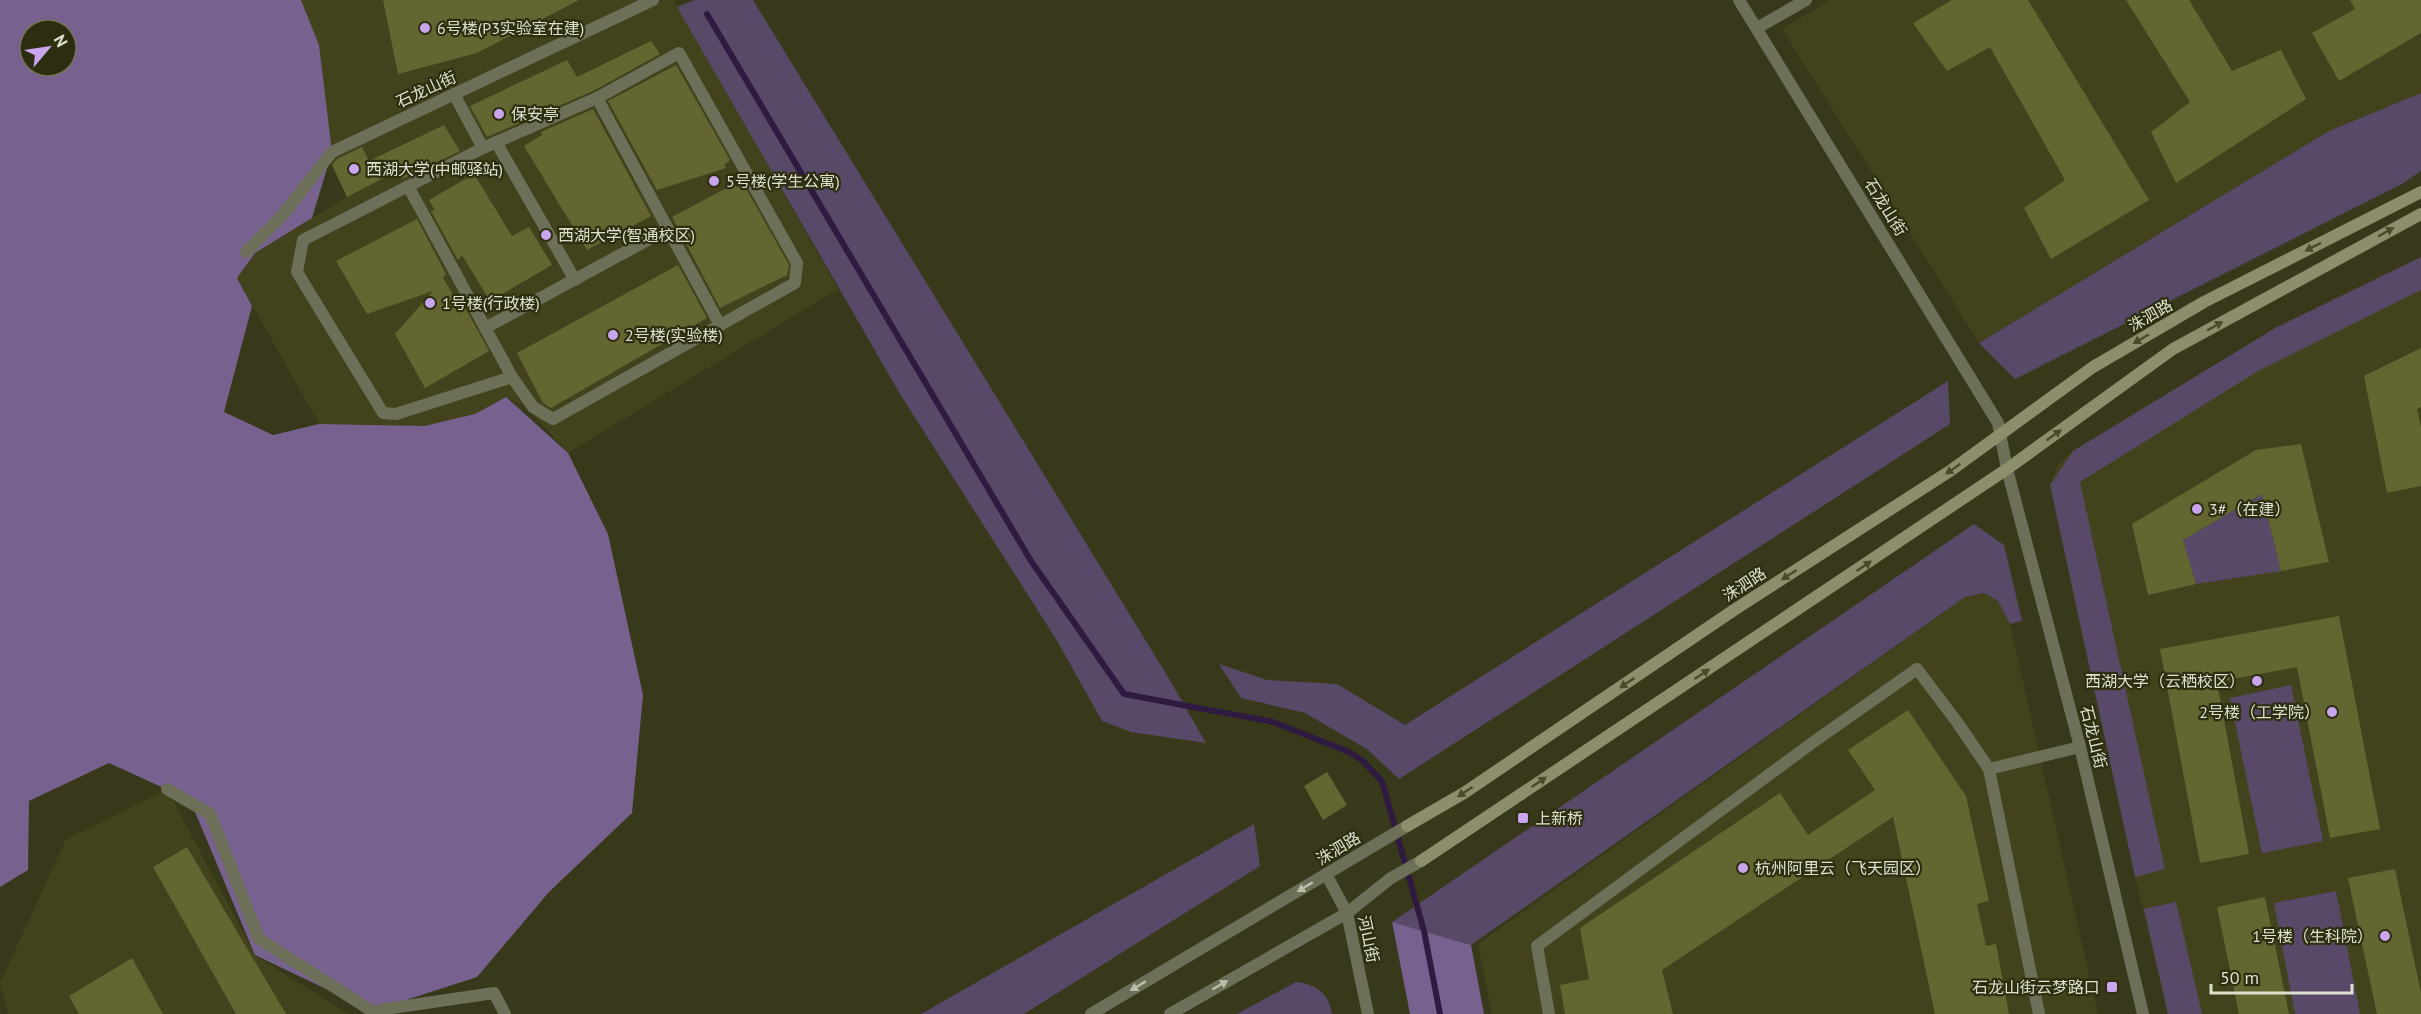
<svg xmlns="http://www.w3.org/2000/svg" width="2421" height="1014" font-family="'PT Sans','Noto Sans SC',sans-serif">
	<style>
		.built { fill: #42431c }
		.green { fill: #584968 }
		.forest { fill: #77618e; fill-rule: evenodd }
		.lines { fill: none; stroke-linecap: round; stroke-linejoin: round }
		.stream { stroke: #2f1a42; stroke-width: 6 }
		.building { fill: #646631 }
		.minor { stroke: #6e6f59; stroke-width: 12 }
		.tertiary { stroke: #6e6f59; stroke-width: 12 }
		.secondary { stroke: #8d8f6c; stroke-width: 12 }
		.oneway { fill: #4a4b2c }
		.oneway2 { fill: #bcbeab }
		.poi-dot { fill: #c9a5ee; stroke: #2d2e10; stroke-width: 2 }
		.labels { text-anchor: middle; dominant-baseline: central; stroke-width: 4.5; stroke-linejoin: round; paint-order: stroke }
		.poi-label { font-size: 16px; fill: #dee0ce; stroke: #2d2e10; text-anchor: start }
		.street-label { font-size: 16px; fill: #dee0ce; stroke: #2d2e10 }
	</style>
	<rect width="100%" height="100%" fill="#37391a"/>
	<g class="built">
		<path d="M301 0H674L838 289 568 453 527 408 506 397 475 414 424 426 319 424 237 278 255 253 347 197 329 159 319 45Z"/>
		<path d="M1831 0H2421V93L2329 131 1979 343 1782 29Z"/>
		<path d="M2421 257V1014H2168L2135 877 2050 485 2058 465 2073 451 2277 327Z"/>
		<path d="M1984 593 1998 601 2010 624 2098 1014H1492L1478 944 1965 597Z"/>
		<path d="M167 789 255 955 348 1014H8L0 983 66 839Z"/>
	</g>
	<g class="green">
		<path d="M695 0H753L1168 677 1206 743 1131 732 1102 721 1056 639 900 394 677 7Z"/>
		<path d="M2421 93V171L2402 184 2015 379 1979 343 2329 131Z"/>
		<path d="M2421 257V290L2258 371 2080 482 2165 869 2135 877 2050 485 2073 451 2277 327Z"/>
		<path d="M1948 381 1950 424 1399 779 1367 749 1305 713 1241 698 1219 664 1267 680 1337 684 1405 725Z"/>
		<path d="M2262 494 2281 571 2196 584 2183 540Z"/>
		<path d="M1974 524 2004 545 2022 621 2010 624 1998 601 1984 593 1965 597 1471 945 1392 922Z"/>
		<path d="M2291 685 2323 841 2262 853 2230 698Z"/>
		<path d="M1254 824 1260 866 1024 1014H921Z"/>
		<path d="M2336 891 2360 1014H2295L2274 903Z"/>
		<path d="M2176 902 2202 1014H2168L2144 909Z"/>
		<path d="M1296 982C1317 985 1328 992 1332 1014H1237Z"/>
	</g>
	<g class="forest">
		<path d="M0 0H301L319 45 332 152 312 218 255 253 237 278 252 306 224 412 273 435 319 424 424 426 475 414 506 397 568 453 608 534 643 695 632 813 549 892 477 977 372 1011 255 955 190 800 109 763 29 801 28 870 0 887ZM30 30H66V66H30Z"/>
		<path d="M1392 922 1471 945 1484 1014H1410Z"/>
	</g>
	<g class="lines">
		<path class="stream" d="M707 14 1031 561 1124 694 1273 722 1349 752 1363 761 1382 781 1424 931 1440 1014"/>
	</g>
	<g class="building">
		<path d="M383 0H579L477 53 398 74Z"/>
		<path d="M1952 0H2028L2149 200 2051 259 2024 208 2065 180 1990 47 1947 71 1913 23Z"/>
		<path d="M2126 0H2189L2232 71 2281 50 2306 99 2176 183 2151 132 2190 102Z"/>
		<path d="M2350 0H2421V33L2339 81 2312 33 2355 9Z"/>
		<path d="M651 41 660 54 593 91 487 137 470 106 567 60 577 77Z"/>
		<path d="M676 65 730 160 724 165 726 168 657 190 608 101Z"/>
		<path d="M593 109 651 216 587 250 524 146 542 135 541 132Z"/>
		<path d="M444 125 460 151 402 179 397 171 347 197 332 165 337 159 362 147 369 161Z"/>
		<path d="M474 174 512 236 529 227 552 265 490 301 462 255 458 260 431 211 435 210 429 200Z"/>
		<path d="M734 184 736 187 744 185 789 265 787 275 720 308 672 217Z"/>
		<path d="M417 219 446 274 443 278 459 304 462 302 489 351 425 388 395 334 433 291 367 314 336 261Z"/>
		<path d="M678 265 707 318 551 408 543 403 517 353Z"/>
		<path d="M2421 348V407L2417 409 2421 427V486L2387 493 2364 376Z"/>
		<path d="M2301 444 2329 562 2281 571 2262 494 2183 540 2196 584 2148 595 2132 524 2256 450Z"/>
		<path d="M2339 616 2380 829 2330 838 2297 667 2217 682 2249 854 2200 863 2160 649Z"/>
		<path d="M1908 710 1966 796 1989 901 1977 904 1986 946 1996 944 2009 1014H1935L1893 817 1662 970 1673 1014H1565L1560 985 1589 979 1580 928 1780 793 1808 835 1875 790 1848 750Z"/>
		<path d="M1327 772 1347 805 1323 820 1304 786Z"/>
		<path d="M187 847 286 1014H236L153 867Z"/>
		<path d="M2395 869 2421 993V1014H2377L2348 878Z"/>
		<path d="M2265 897 2289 1014H2239L2217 907Z"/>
		<path d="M132 958 163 1014H79L69 996Z"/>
	</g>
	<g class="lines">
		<g class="minor">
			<path d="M454 94 483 148 597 98 679 53 797 263 795 283 553 419 533 407 512 377 396 414 383 413 297 272 303 240 483 148"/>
			<path d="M597 98 720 325"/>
			<path d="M496 142 575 280"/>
			<path d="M408 186 512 377"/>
			<path d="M485 328 668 229"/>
			<path d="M1989 769 2080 747"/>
			<path d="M167 789 210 814 259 939 372 1011 494 993 505 1014"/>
			<path d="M1549 1014 1537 946 1812 743 1917 669 1957 722 1989 769 2039 1014"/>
		</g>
		<g class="tertiary">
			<path d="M1739 0 1998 423 2007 469 2080 747 2143 1014"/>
			<path d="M1757 28 1806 0"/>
			<path d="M246 252 281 217 332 152 653 0"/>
			<path d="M1326 874 1347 913 1368 1014"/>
			<path d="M1091 1014 1407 826"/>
			<path d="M1170 1014 1347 913 1391 878 1421 861"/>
		</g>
		<g class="secondary">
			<path d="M1407 826 1464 793 1734 610 1950 471 2093 367 2204 302 2421 192"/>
			<path d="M1421 861 2007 469 2173 349 2421 214"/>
		</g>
	</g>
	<defs><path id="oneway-solid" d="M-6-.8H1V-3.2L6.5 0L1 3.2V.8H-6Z" transform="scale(1.5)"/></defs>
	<g class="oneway">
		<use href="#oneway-solid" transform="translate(2386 232) rotate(-29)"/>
		<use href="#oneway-solid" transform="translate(2313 247) rotate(153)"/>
		<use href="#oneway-solid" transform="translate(2215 326) rotate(-29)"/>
		<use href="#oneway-solid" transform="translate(2141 339) rotate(150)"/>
		<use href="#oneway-solid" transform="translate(2054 435) rotate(-36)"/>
		<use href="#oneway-solid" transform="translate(1953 469) rotate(145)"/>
		<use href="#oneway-solid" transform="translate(1864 566) rotate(-34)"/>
		<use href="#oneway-solid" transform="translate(1789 575) rotate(147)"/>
		<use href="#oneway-solid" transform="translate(1702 674) rotate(-34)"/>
		<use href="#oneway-solid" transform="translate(1627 683) rotate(146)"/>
		<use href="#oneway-solid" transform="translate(1539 782) rotate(-34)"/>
		<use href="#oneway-solid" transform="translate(1465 792) rotate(147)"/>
	</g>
	<g class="oneway2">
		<use href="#oneway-solid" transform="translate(1305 887) rotate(149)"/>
		<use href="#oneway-solid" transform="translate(1220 985) rotate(-30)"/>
		<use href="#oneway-solid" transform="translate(1138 986) rotate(149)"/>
	</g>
	<g class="poi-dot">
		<circle cx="425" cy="28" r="6"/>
		<circle cx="499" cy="114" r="6"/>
		<circle cx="354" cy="169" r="6"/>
		<circle cx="714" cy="181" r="6"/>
		<circle cx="546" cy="235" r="6"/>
		<circle cx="430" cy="303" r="6"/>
		<circle cx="613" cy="335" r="6"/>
		<circle cx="2197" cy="509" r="6"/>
		<circle cx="2257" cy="681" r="6"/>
		<circle cx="2332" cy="712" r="6"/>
		<rect x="1517" y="812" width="12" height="12" rx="3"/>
		<circle cx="1743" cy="868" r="6"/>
		<circle cx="2385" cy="936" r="6"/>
		<rect x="2106" y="981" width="12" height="12" rx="3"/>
	</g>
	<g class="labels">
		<g class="poi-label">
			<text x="437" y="28">6号楼(P3实验室在建)</text>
			<text x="511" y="114">保安亭</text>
			<text x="366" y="169">西湖大学(中邮驿站)</text>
			<text x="726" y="181">5号楼(学生公寓)</text>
			<text x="558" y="235">西湖大学(智通校区)</text>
			<text x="442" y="303">1号楼(行政楼)</text>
			<text x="625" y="335">2号楼(实验楼)</text>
			<text x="2209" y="509">3#（在建）</text>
			<text x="2245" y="681" text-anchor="end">西湖大学（云栖校区）</text>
			<text x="2320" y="712" text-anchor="end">2号楼（工学院）</text>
			<text x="1535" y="818">上新桥</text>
			<text x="1755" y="868">杭州阿里云（飞天园区）</text>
			<text x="2373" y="936" text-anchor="end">1号楼（生科院）</text>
			<text x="2100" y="987" text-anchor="end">石龙山街云梦路口</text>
		</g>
		<g class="street-label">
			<text transform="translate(426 89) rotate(-25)">石龙山街</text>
			<text transform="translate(1886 207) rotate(58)">石龙山街</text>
			<text transform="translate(2150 315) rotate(-30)">洙泗路</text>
			<text transform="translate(1744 584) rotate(-33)">洙泗路</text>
			<text transform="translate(2094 737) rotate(76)">石龙山街</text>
			<text transform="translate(1338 848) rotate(-31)">洙泗路</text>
			<text transform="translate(1369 939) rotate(78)">河山街</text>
		</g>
	</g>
	<g transform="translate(48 48) rotate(61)"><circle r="28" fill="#2d2e10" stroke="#74755c" stroke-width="1.5"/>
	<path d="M0-4.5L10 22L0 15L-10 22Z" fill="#c9a5ee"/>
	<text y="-9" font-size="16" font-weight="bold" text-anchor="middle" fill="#dee0ce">N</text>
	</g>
	<path d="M2211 984v9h141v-9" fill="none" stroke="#dee0ce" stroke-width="3"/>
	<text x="2220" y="984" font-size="18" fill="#dee0ce" stroke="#2d2e10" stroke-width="4.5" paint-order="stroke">50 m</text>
</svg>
